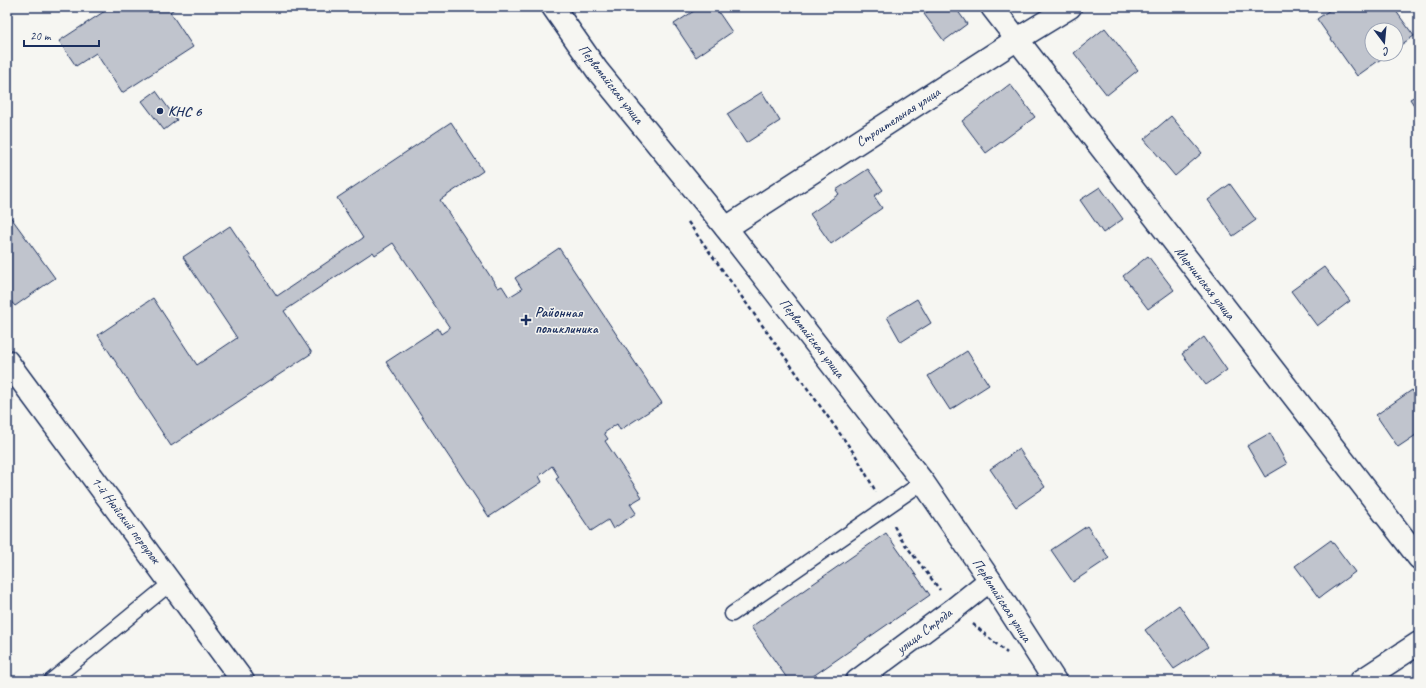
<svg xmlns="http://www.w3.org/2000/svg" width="1426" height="688" font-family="Caveat,sans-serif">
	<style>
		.built { fill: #e6e7e7 }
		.building { fill: #c0c4cd; stroke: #1b2f5e }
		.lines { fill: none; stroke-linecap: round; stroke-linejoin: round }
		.lane-casing { stroke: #1b2f5e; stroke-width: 17 }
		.street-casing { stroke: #1b2f5e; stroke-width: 25 }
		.secondary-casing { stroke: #1b2f5e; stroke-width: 25 }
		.path { stroke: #1b2f5e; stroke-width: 2.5; stroke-dasharray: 4 3; stroke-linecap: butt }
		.lane { stroke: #f6f6f2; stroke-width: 14 }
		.street { stroke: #f6f6f2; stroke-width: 22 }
		.secondary { stroke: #f6f6f2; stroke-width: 22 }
		.poi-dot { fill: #1b2f5e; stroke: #f6f6f2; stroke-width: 1.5 }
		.labels { text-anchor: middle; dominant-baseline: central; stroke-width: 3; stroke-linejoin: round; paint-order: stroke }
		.street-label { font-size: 14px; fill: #1b2f5e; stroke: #f6f6f2 }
		.poi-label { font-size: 14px; font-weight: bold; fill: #1b2f5e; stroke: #f6f6f2; text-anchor: start }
	</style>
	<rect width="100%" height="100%" fill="#f6f6f2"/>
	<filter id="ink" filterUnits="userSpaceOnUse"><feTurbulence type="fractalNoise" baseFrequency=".025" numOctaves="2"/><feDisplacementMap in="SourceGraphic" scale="8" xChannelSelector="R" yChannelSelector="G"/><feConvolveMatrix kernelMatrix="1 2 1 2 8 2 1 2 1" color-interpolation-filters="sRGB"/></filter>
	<g filter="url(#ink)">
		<path class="built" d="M7 390 16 401 7 408Z"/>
		<g class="building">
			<path d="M111 7H177L170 12 193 47 122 93 96 53 76 66 59 41Z"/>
			<path d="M700 7H715L732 32 696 57 674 24Z"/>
			<path d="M934 7H955L967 24 944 41 924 14Z"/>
			<path d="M1334 7H1393L1414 36 1396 48V30H1372V54H1388L1357 76 1317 19Z"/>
			<path d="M1105 28 1138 70 1107 95 1074 53Z"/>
			<path d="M1010 84 1035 117 986 153 962 121Z"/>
			<path d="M156 91 177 120 164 130 142 101Z"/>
			<path d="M762 92 780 121 746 143 727 114Z"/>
			<path d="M1419 94V113L1410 99Z"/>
			<path d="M1171 116 1202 153 1175 176 1144 139Z"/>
			<path d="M451 122 483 171 440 200 498 288 502 286 509 297 522 289 515 278 559 248 662 403 620 430 617 424 604 433 608 439 605 441 642 497 630 504 636 513 613 529 608 520 591 531 556 479 559 477 552 466 539 476 542 482 489 517 386 362 438 328 441 334 450 328 393 243 375 255 373 252 284 311 312 353 171 446 98 335 153 298 197 365 237 338 183 257 230 226 277 296 363 238 337 198Z"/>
			<path d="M868 169 883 190 874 196 882 208 831 244 810 214 839 194 836 190Z"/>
			<path d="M1230 184 1256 220 1233 236 1208 200Z"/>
			<path d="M1100 187 1123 219 1103 233 1080 200Z"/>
			<path d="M7 212 55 278 15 306 7 297Z"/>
			<path d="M1148 256 1174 290 1148 309 1123 276Z"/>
			<path d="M1324 267 1350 301 1317 326 1291 291Z"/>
			<path d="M917 299 931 323 901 342 887 317Z"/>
			<path d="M1204 337 1227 370 1206 385 1182 354Z"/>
			<path d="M967 351 989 385 950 410 928 376Z"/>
			<path d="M1412 390 1419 401V433L1398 447 1376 415Z"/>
			<path d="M1270 433 1287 464 1265 477 1247 446Z"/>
			<path d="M1019 449 1045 487 1016 507 990 469Z"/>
			<path d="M1087 526 1109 558 1073 582 1051 550Z"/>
			<path d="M886 533 930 595 806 681H789L751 627Z"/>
			<path d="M1331 540 1355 572 1319 598 1295 566Z"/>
			<path d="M1179 605 1208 647 1174 669 1145 630Z"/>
		</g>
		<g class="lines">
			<g class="lane-casing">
				<g id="lane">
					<path d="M732 614 923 482"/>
					<path d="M51 681 172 582"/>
				</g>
			</g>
			<g class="street-casing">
				<g id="street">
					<path d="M992 7 1419 558"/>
					<path d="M726 228 1016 40 1070 7"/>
					<path d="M7 361 243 681"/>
					<path d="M857 681 955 608 990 580"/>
				</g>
			</g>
			<g class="secondary-casing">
				<g id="secondary">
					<path d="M553 7 597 70 726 228 923 482 990 580 1055 681"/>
					<path d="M1361 681 1419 643"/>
				</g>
			</g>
			<g class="path">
				<path d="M688 222 856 456 876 492"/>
				<path d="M894 526 901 539 940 590"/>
				<path d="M973 624 1007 653"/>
			</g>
			<use href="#lane" class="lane"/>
			<use href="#street" class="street"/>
			<use href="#secondary" class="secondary"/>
		</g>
	</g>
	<g class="poi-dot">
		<circle cx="160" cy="111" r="4"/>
		<path d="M524 314h4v4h4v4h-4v4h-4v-4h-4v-4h4z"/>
	</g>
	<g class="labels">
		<g class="street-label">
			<text transform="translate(611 84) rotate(52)">Первомайская улица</text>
			<text transform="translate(898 117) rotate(-33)">Строительная улица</text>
			<text transform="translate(1205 283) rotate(52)">Мирнинская улица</text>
			<text transform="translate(812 338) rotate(52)">Первомайская улица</text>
			<text transform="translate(126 520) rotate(53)">1-й Нюйский переулок</text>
			<text transform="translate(1002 600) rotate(57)">Первомайская улица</text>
			<text transform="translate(924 631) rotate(-37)">улица Строда</text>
		</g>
		<g class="poi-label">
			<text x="168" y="111">КНС 6</text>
			<text x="535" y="312">Районная<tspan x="535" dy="16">поликлиника</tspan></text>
		</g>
	</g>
	<rect width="1426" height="688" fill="none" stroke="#f6f6f2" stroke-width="24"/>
	<rect x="12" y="12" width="1402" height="664" fill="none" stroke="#1b2f5e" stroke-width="1.5" filter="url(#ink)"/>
	<g transform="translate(1384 42) rotate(164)"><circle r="19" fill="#f6f6f2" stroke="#9ea6b7"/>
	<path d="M0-3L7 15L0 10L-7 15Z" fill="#1b2f5e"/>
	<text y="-6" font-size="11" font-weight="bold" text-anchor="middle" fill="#1b2f5e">С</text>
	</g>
	<path d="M24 40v6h75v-6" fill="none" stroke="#1b2f5e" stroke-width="2"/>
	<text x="30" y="40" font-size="12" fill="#1b2f5e" stroke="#f6f6f2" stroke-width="3" paint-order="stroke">20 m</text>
</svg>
